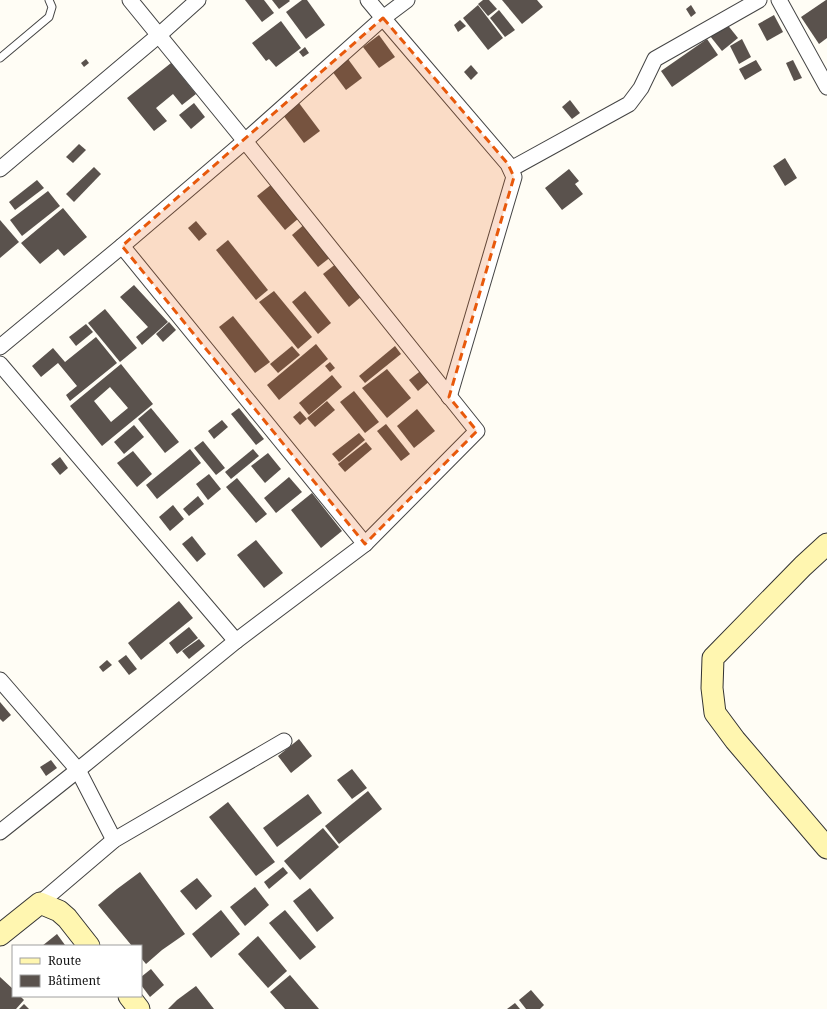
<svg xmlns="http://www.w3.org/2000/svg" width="827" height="1009" font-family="'Noto Serif',serif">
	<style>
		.building { fill: #5a524d; fill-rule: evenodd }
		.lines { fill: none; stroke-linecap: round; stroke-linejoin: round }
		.lane-casing { stroke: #444; stroke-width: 9 }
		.street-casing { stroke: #444; stroke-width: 17 }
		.secondary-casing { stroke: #333; stroke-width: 23 }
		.lane { stroke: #fff; stroke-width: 7 }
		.street { stroke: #fff; stroke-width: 15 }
		.secondary { stroke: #fff6b0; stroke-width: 21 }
		.marked { fill: #e8590c; fill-opacity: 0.2; stroke: #e8590c; stroke-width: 3; stroke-dasharray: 8 5; stroke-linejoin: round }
	</style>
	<rect width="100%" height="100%" fill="#fffdf5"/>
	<g class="building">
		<path d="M245 0H264L274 13 262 22Z"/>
		<path d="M272 0H289L290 1 279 9Z"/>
		<path d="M302 0H307L325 25 306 39 286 12Z"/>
		<path d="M483 0H489L497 9 488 16 478 4Z"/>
		<path d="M502 0H537L543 7 522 24Z"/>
		<path d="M826 0H827V38L819 44 801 17Z"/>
		<path d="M478 5 503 38 488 50 463 18Z"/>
		<path d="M691 5 696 13 691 17 686 9Z"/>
		<path d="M499 10 515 30 505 37 490 18Z"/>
		<path d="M774 15 783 32 767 41 758 24Z"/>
		<path d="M460 20 466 26 458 32 454 25Z"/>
		<path d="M281 21 301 48 276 67 269 59 266 61 252 43Z"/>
		<path d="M726 23 738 38 722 51 710 36Z"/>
		<path d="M379 35 395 57 379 68 363 47Z"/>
		<path d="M707 39 718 55 672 87 661 71Z"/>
		<path d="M742 39 751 57 739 64 730 46Z"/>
		<path d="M305 47 309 53 303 57 299 52Z"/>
		<path d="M86 59 89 63 84 67 81 63Z"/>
		<path d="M348 59 362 78 346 90 332 71Z"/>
		<path d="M756 60 762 70 745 80 739 69Z"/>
		<path d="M793 60 802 78 794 81 786 63Z"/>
		<path d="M171 63 196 94 182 105 173 94 156 108 167 121 154 131 127 98Z"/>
		<path d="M471 65 478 73 471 80 464 72Z"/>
		<path d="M570 100 580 113 572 119 562 107Z"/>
		<path d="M194 103 205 117 191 129 179 115Z"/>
		<path d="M299 103 320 131 304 143 283 115Z"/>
		<path d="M79 144 86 150 73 163 66 157Z"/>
		<path d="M785 158 797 178 785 186 773 166Z"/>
		<path d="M94 167 101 174 74 202 66 194Z"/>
		<path d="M569 169 579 181 575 184 583 194 562 210 545 188Z"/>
		<path d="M37 180 44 188 15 210 9 202Z"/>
		<path d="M272 184 299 218 285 230 257 196Z"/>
		<path d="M48 191 60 206 22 236 10 220Z"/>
		<path d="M63 208 87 237 64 256 58 249 40 264 21 243Z"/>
		<path d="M0 220 19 242 0 258Z"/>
		<path d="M196 221 207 234 199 241 188 228Z"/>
		<path d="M306 223 332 256 318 267 292 235Z"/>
		<path d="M228 240 268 290 256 300 216 250Z"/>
		<path d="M337 263 362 296 349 307 323 274Z"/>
		<path d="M134 285 168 322 142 345 136 337 148 327 120 297Z"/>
		<path d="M274 291 312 337 298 349 259 302Z"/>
		<path d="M305 291 331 323 318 334 292 302Z"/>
		<path d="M105 309 137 348 120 362 88 323Z"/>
		<path d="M233 316 270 362 255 373 219 327Z"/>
		<path d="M169 322 176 330 163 342 156 334Z"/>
		<path d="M86 324 93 332 76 346 69 337Z"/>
		<path d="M96 337 117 363 70 401 66 395 77 386 58 363 41 377 32 366 53 348 65 362Z"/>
		<path d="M316 344 328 359 279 400 267 385Z"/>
		<path d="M292 346 300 355 278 373 270 364Z"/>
		<path d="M395 346 401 354 365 383 359 376Z"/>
		<path d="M330 362 335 368 330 372 325 366Z"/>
		<path d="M121 364 153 404 102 446 70 406ZM110 387 128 408 111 422 94 401Z"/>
		<path d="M387 369 411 398 387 418 362 388Z"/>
		<path d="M423 369 431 380 418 391 409 380Z"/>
		<path d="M332 375 342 387 309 415 299 403Z"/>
		<path d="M354 391 379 422 365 433 340 402Z"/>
		<path d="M327 401 335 410 315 427 307 418Z"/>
		<path d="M151 408 179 442 165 453 138 419Z"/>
		<path d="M239 408 264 439 256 445 231 414Z"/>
		<path d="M417 409 435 431 414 448 397 426Z"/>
		<path d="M300 411 307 419 300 425 293 417Z"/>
		<path d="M222 420 228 427 214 439 208 431Z"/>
		<path d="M386 424 410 454 401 461 377 431Z"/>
		<path d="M134 425 144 437 124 454 114 442Z"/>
		<path d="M359 433 365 440 339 462 332 454Z"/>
		<path d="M203 441 225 468 216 475 194 448Z"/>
		<path d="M366 442 372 449 345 472 338 464Z"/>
		<path d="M190 449 201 463 157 499 146 485Z"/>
		<path d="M253 449 259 456 231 479 225 472Z"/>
		<path d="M133 451 152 474 137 487 117 463Z"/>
		<path d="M268 453 281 469 265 483 251 466Z"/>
		<path d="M60 457 68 468 60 475 51 464Z"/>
		<path d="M209 474 221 489 208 500 196 484Z"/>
		<path d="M289 477 302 492 276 513 264 498Z"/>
		<path d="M237 478 267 514 256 523 226 487Z"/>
		<path d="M312 493 342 531 321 548 291 510Z"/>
		<path d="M198 496 204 504 189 516 183 509Z"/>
		<path d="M173 505 184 519 170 531 159 517Z"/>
		<path d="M192 536 206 554 197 562 182 544Z"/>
		<path d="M256 540 283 573 264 588 237 555Z"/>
		<path d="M179 601 193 618 141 660 128 643Z"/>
		<path d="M189 627 198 638 177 654 169 643Z"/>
		<path d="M199 639 205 646 189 659 182 651Z"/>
		<path d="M126 655 137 669 129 675 118 661Z"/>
		<path d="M107 660 112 665 103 672 99 667Z"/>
		<path d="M0 702 11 715 3 722 0 719Z"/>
		<path d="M299 739 312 756 291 773 278 756Z"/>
		<path d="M51 760 57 768 46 776 40 767Z"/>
		<path d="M352 769 367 788 352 799 337 780Z"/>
		<path d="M368 791 382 809 339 844 325 826Z"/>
		<path d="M308 794 322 813 277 847 263 828Z"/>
		<path d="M228 802 275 862 256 876 209 817Z"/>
		<path d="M323 828 339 847 300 880 284 861Z"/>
		<path d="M283 867 288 873 269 889 264 882Z"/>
		<path d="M140 872 185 934 162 950 146 964 141 958V946H132L98 905 117 889Z"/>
		<path d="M197 878 212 896 196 910 180 891Z"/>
		<path d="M255 887 269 905 245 926 230 907Z"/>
		<path d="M310 888 334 918 317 932 293 901Z"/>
		<path d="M221 910 240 934 211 958 192 934Z"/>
		<path d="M285 910 316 947 300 960 269 923Z"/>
		<path d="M57 934 65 945 63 946H42Z"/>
		<path d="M258 936 287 971 268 988 238 954Z"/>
		<path d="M151 969 164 985 150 997 141 985V977Z"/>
		<path d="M290 975 319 1009H285L270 992Z"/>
		<path d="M0 977 13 989V996H20L24 1000 16 1009H0Z"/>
		<path d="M196 986 214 1009H168L177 1000Z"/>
		<path d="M531 990 544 1005 540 1009H526L519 1000Z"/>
		<path d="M515 1003 520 1009H507Z"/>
		<path d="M24 1004 29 1009H19Z"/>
	</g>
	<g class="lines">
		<g class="lane-casing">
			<path id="lane" d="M0 58 49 17 52 7 49 0"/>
		</g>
		<g class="street-casing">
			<g id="street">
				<path d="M368 0 383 18 508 164 514 177 449 397"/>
				<path d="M779 0 827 87"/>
				<path d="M0 169 159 35 198 0"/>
				<path d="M511 169 629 104 641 88 655 59 759 0"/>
				<path d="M122 246 365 544"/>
				<path d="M0 347 122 246 245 141 383 18 407 0"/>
				<path d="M0 364 236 641"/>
				<path d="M0 680 78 770 114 840"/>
				<path d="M0 832 78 770 236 641 365 544 477 431 245 141 130 0"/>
				<path d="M40 903 114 840 284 741"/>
			</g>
		</g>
		<g class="secondary-casing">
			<g id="secondary">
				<path d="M827 544 803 566 713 658 712 688 715 713 735 740 827 848"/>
				<path d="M0 935 40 903 59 911 67 918 89 946"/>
				<path d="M129 996 139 1009"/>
			</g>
		</g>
		<use href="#lane" class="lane"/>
		<use href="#street" class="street"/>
		<use href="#secondary" class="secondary"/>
	</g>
	<path class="marked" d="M383 18 508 164 514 177 449 397 477 431 365 544 122 246Z"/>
	<rect x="12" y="945" width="130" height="52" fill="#ffffff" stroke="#a0a0a0"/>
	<rect x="20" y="958" width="20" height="6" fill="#fff6b0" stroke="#a0a0a0"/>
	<text x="48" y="965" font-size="12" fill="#111111">Route</text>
	<rect x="20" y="975" width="20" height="12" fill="#5a524d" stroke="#a0a0a0"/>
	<text x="48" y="985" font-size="12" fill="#111111">Bâtiment</text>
</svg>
